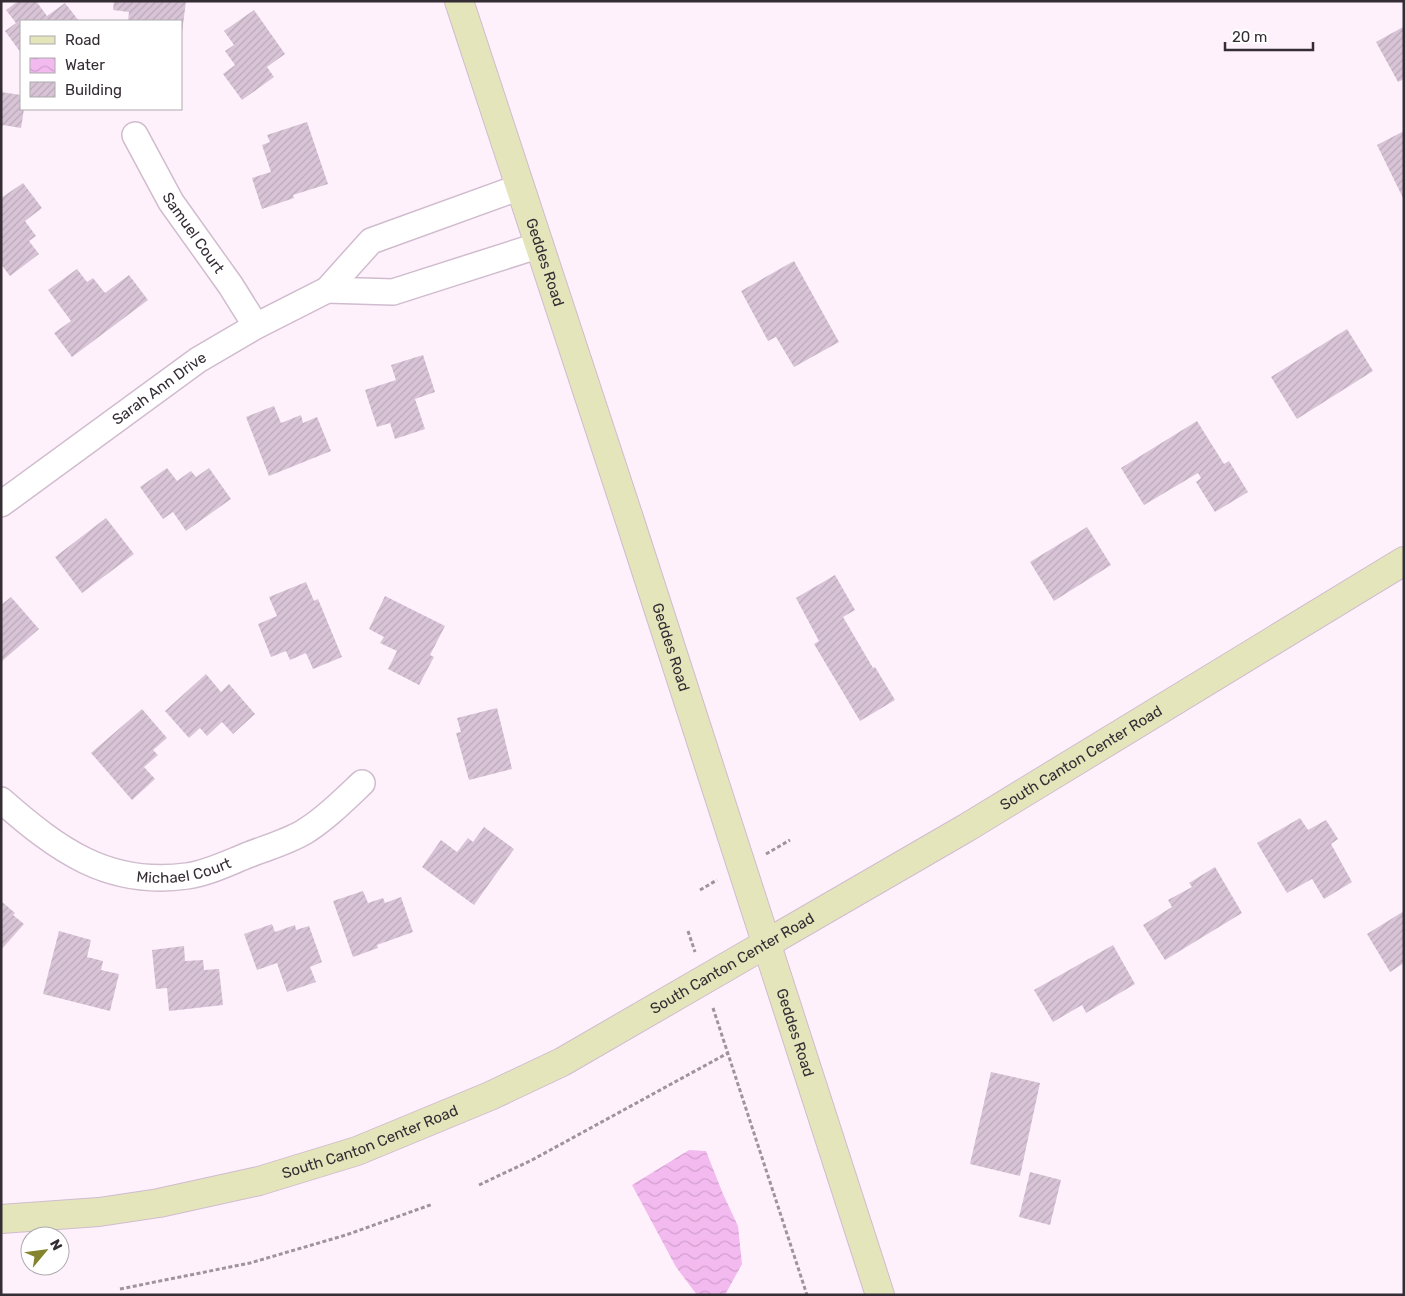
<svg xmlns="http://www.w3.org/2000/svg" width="1405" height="1296" font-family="Rubik,sans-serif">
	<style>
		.water { fill: url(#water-waves) }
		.building { fill: url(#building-hatch) }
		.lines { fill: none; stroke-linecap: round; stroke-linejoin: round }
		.minor-casing { stroke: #d0bcce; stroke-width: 28 }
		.secondary-casing { stroke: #d0bcce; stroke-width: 30 }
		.path { stroke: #9f949e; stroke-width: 3; stroke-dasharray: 4 2.5; stroke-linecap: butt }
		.minor { stroke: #fff; stroke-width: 25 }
		.secondary { stroke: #e5e5bc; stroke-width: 28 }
		.labels { text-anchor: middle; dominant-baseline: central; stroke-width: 4; stroke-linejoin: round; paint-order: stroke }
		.street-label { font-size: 15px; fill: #352d34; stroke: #fff }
	</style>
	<defs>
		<pattern id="water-waves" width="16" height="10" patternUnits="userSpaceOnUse" patternTransform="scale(1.25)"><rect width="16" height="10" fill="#f3baef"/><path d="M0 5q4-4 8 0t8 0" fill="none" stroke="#d1a0ce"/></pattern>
		<pattern id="building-hatch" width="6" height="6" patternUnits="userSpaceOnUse" patternTransform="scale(1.25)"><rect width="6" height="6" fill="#d8c4d6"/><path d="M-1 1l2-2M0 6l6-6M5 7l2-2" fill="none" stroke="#baa9b8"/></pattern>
	</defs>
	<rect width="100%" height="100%" fill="#fef1fc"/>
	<path class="water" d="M689 1150 706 1151 723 1194 738 1226 742 1264 725 1295H697L676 1267 632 1185Z"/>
	<g class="building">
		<path d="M18 1H36L47 16 65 3 79 21H21V53L5 31 16 23 6 10Z"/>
		<path d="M114 1H186L182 33 181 21H128L129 12 113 10Z"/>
		<path d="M254 10 285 54 267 67 274 77 242 100 223 74 235 65 225 51 234 45 224 31Z"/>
		<path d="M1403 27 1404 79 1398 82 1376 42Z"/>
		<path d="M1 92 21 95V109H24L21 128 3 125 1 129Z"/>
		<path d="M307 122 328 184 293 195 294 198 262 209 252 178 271 172 262 145 270 142 267 135Z"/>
		<path d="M1404 131V200L1377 145Z"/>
		<path d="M23 183 42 208 25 221 36 236 29 241 39 254 10 276 1 264V198Z"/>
		<path d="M794 261 839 342 794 367 776 337 768 341 741 291Z"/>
		<path d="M77 269 87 282 93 278 105 293 129 275 148 300 72 357 54 333 71 321 48 290Z"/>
		<path d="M1347 329 1373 371 1297 419 1271 377Z"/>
		<path d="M423 355 435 392 415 399 425 429 395 439 390 423 377 427 365 390 396 380 391 365Z"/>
		<path d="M274 406 281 423 301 415 303 423 317 417 331 451 269 476 246 417Z"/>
		<path d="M1197 421 1224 464 1229 461 1248 492 1215 512 1196 482 1201 478 1198 473 1144 505 1121 468Z"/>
		<path d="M167 468 177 481 191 471 196 477 209 468 231 499 186 531 173 512 163 519 140 487Z"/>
		<path d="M106 518 134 554 82 593 55 557Z"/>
		<path d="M1087 527 1111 565 1054 601 1030 562Z"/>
		<path d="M835 575 855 610 843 617 873 668 875 667 895 700 860 721 814 644 819 641 796 598Z"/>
		<path d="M306 582 314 601 318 599 342 657 313 669 306 653 290 660 286 651 271 657 258 624 277 616 269 597Z"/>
		<path d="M385 596 445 626 430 655 434 657 419 685 388 669 397 651 380 643 384 637 369 629Z"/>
		<path d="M11 597 39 629 1 662V605Z"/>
		<path d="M206 674 221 692 229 684 255 714 233 734 222 722 207 736 200 728 189 738 165 711Z"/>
		<path d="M497 708 512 769 469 780 456 733 461 732 457 718Z"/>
		<path d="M142 709 167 738 153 750 158 755 144 767 155 779 132 800 91 753Z"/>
		<path d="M1300 818 1308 830 1326 820 1338 839 1331 844 1352 882 1324 899 1312 879 1287 893 1257 843Z"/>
		<path d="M484 827 514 849 474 905 422 867 441 840 457 852 468 838 473 842Z"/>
		<path d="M1215 867 1242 913 1165 960 1143 925 1172 907 1168 900 1192 887 1189 883Z"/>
		<path d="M363 891 368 903 383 898 385 903 401 897 413 932 377 945 378 948 353 957 333 901Z"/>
		<path d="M1 901 15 913 13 915 24 924 1 950Z"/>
		<path d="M1404 911V963L1390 972 1367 934Z"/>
		<path d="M272 924 275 932 295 925 296 930 309 926 322 962 310 967 316 982 287 992 277 963 257 970 244 934Z"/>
		<path d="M59 931 91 940 87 957 103 961 101 970 119 974 110 1011 43 994Z"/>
		<path d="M1113 945 1135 984 1086 1013 1082 1005 1053 1022 1034 990Z"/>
		<path d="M184 946 185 961 203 960 204 970 219 969 223 1005 169 1011 167 988 156 989 152 950Z"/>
		<path d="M991 1072 1040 1083 1020 1176 970 1164Z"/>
		<path d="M1030 1172 1061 1180 1050 1225 1019 1217Z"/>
	</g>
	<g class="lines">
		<g class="minor-casing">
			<g id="minor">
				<path id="s1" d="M135 135 171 202 231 286 256 326"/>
				<path d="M520 187 371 241 327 290 393 292 540 245"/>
				<path id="s2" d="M1 504 198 360 256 326 327 290"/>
				<path id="s3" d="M1 800C58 850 108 887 187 876 208 873 228 863 248 855 266 848 287 842 304 832 325 819 343 801 362 783"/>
			</g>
		</g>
		<g class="secondary-casing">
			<g id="secondary">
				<path id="s4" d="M459 1 630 521 880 1295"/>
				<path id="s5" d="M1 1219 99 1212 159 1203 259 1181 357 1151 490 1096 562 1062 966 828 1404 561"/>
			</g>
		</g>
		<g class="path">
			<path d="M766 854 790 840"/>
			<path d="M700 890 717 880"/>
			<path d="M688 931 695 952"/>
			<path d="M713 1008 807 1295"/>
			<path d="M479 1185 532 1160 728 1053"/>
			<path d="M120 1289 250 1263 346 1235 433 1204"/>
		</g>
		<use href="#minor" class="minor"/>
		<use href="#secondary" class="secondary"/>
	</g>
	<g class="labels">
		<g class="street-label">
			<text stroke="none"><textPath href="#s1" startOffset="114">Samuel Court</textPath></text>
			<text stroke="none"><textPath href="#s4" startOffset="275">Geddes Road</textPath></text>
			<text stroke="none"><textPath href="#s2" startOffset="196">Sarah Ann Drive</textPath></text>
			<text stroke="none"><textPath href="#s4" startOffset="680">Geddes Road</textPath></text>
			<text stroke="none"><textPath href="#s5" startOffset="1189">South Canton Center Road</textPath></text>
			<text stroke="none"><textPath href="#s3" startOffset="206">Michael Court</textPath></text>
			<text stroke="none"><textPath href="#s5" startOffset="784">South Canton Center Road</textPath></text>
			<text stroke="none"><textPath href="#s4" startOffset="1085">Geddes Road</textPath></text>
			<text stroke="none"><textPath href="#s5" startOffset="379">South Canton Center Road</textPath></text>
		</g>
	</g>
	<rect width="1405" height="1296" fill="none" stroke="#352d34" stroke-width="5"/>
	<rect x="20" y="20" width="162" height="90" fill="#ffffff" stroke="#aeabae"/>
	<rect x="30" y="36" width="25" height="8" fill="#e5e5bc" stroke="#aeabae"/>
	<text x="65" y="45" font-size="15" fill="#352d34">Road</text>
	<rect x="30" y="58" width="25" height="15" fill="url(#water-waves)" stroke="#aeabae"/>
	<text x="65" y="70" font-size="15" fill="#352d34">Water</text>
	<rect x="30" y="82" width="25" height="15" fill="url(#building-hatch)" stroke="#aeabae"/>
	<text x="65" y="95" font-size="15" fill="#352d34">Building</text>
	<g transform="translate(45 1251) rotate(61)"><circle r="24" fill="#ffffff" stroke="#aeabae"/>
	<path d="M0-4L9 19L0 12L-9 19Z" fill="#84842e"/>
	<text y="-8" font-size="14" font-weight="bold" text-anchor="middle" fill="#352d34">N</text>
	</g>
	<path d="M1225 42v8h88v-8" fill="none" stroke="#352d34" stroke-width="2.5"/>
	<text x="1232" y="42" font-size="15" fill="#352d34" stroke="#ffffff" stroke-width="4" paint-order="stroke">20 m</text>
</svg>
